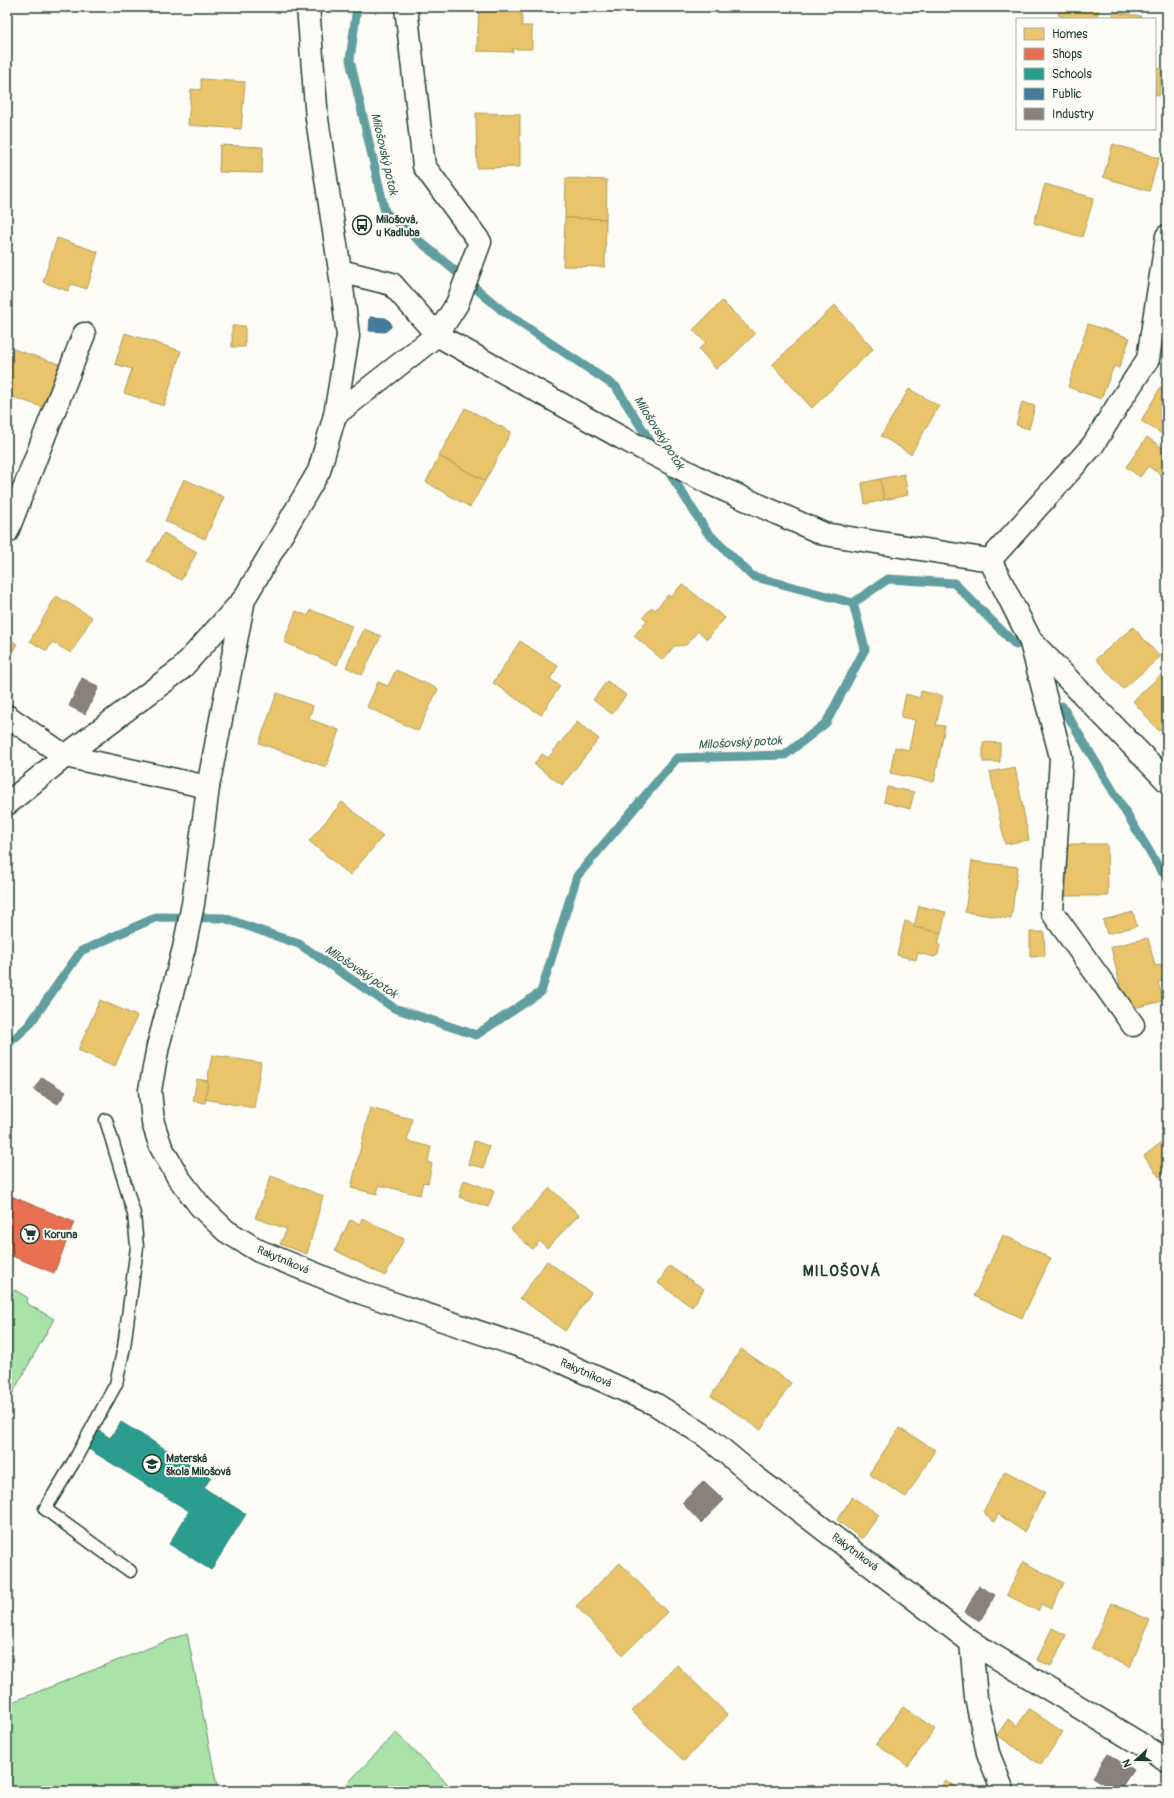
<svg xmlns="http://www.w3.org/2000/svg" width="1174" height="1798" font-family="Pangolin,sans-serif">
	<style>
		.green { fill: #aae3a7; stroke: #64906e }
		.homes { fill: #e9c46a; stroke: #ac9c5a }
		.shops { fill: #e76f51; stroke: #ab6048 }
		.schools { fill: #2a9d8f; stroke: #278074 }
		.public { fill: #457b9d; stroke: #3a687e }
		.industry { fill: #8a817c; stroke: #6a6d66 }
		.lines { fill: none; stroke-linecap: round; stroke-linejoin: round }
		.stream { stroke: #619e9f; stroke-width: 9 }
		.service-casing { stroke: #1f3d34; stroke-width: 15 }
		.minor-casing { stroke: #1f3d34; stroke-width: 25 }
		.tertiary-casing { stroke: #1f3d34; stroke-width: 25 }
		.service { stroke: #fdfcf7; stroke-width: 12 }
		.minor { stroke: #fdfcf7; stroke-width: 22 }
		.tertiary { stroke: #fdfcf7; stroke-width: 22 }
		.labels { text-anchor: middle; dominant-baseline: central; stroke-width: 4; stroke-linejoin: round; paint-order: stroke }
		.poi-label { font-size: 11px; font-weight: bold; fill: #1f3d34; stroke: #fdfcf7; text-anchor: start }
		.street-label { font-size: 11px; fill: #1f3d34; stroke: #fdfcf7 }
		.water-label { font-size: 12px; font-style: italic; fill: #355d58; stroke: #fdfcf7 }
		.district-label { font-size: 15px; font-weight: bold; letter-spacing: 1px; fill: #1f3d34; stroke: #fdfcf7 }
	</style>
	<rect width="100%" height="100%" fill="#fdfcf7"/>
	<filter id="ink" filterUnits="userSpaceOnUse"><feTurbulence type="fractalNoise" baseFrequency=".025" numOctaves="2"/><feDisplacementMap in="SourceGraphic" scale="8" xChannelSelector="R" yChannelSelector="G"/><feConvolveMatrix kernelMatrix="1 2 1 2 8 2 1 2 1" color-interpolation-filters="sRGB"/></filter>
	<g filter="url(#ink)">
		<g class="green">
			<path d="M15 1290 28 1298 26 1303 54 1319 7 1403V1292L12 1294Z"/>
			<path d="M187 1633 218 1791H7V1704Z"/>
			<path d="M396 1733 450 1786 445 1791H340Z"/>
		</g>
		<g class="homes">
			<path d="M479 7H522V26H532V49H512L513 52 477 51Z"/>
			<path d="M546 7H564V10Z"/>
			<path d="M1061 7H1100L1096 19H1071L1058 15Z"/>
			<path d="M1114 12 1141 16 1140 19H1113Z"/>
			<path d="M1155 68 1162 69 1159 96 1155 95Z"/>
			<path d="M201 79 245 82 241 129 188 125 191 89 201 90Z"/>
			<path d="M476 113 520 114V167L477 168Z"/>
			<path d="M1113 144 1159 158 1149 191 1103 177Z"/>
			<path d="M220 145 263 147 262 173 219 172Z"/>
			<path d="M566 178 607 180 606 219 565 218Z"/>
			<path d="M1045 184 1094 198 1082 237 1034 223Z"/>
			<path d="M565 218 606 219 605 267 563 266Z"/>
			<path d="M57 238 98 252 87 289 71 284 68 291 43 282Z"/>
			<path d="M722 301 755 334 725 363 724 362 716 369 699 349 706 343 693 330Z"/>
			<path d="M835 305 873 349 812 408 772 365Z"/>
			<path d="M1088 324 1130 338 1119 368 1114 366 1101 399 1068 387Z"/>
			<rect x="232" y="326" width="13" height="21"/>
			<path d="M125 333 181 351 164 406 124 393 132 369 115 364Z"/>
			<path d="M13 349 59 364 45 408 7 395V369Z"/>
			<path d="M1160 388 1167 392V437L1141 421Z"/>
			<path d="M909 389 939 406 911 454 881 436Z"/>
			<path d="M1022 402 1035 406 1029 429 1016 425Z"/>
			<path d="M465 408 511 432 485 481 439 456Z"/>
			<path d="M1147 437 1167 451V473L1164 477 1148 466 1140 477 1126 467Z"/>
			<path d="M439 456 485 481 470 507 426 482Z"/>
			<path d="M904 474 908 495 884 500 880 479Z"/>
			<path d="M184 479 224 497 205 539 165 521Z"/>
			<path d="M880 479 884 500 865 504 862 483Z"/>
			<path d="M7 489 15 492 7 512Z"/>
			<path d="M164 533 197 552 181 580 147 561Z"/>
			<path d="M682 584 725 618 707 639 698 631 686 645 674 646 663 660 634 636 647 620 643 617 652 607 655 610 668 595 671 597Z"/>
			<path d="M56 596 92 617 71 653 52 642 47 651 30 641Z"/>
			<path d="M311 610 352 626 337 665 284 642 296 611 308 616Z"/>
			<path d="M1133 627 1160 657 1123 689 1096 659Z"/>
			<path d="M364 629 381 636 362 675 346 667Z"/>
			<path d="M7 638 17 644 7 660Z"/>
			<path d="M520 641 558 666 550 679 560 686 541 715 493 683Z"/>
			<path d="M396 670 438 689 418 731 367 707 378 682 388 686Z"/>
			<path d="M1162 674 1167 680V724L1159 731 1133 701Z"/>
			<path d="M607 681 626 695 612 714 593 700Z"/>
			<path d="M921 691 943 696 936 725 945 726 934 782 890 773 895 747 909 750 915 720 901 717 906 694 920 698Z"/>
			<path d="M277 693 313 706 309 719 339 730 326 767 259 743Z"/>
			<path d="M577 722 599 739 562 785 534 764 542 754 548 758Z"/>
			<path d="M983 742 1000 743V762H983Z"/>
			<path d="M1015 767 1029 840 1005 844 990 772Z"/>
			<path d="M887 787 914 792 910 809 884 802Z"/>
			<path d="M342 802 383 836 350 875 309 841Z"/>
			<path d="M1065 844H1107L1108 896H1066Z"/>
			<path d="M972 861 1018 867 1011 919 965 912Z"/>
			<path d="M919 906 946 912 941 933 914 927Z"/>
			<path d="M1133 912 1137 926 1107 934 1103 920Z"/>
			<path d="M905 921 915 924 914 927 941 933 938 944H940L938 955H936L935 957 918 953 916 960 897 955Z"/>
			<path d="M1030 932H1044L1045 956 1030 957Z"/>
			<path d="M1148 938 1155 966 1165 964 1167 980 1158 982 1163 1001 1126 1010 1111 947Z"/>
			<path d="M100 1000 137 1016 115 1066 78 1050Z"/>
			<path d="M212 1055 261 1063 254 1108 204 1099Z"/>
			<path d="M197 1079 208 1081 205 1103 193 1101Z"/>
			<path d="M370 1108 412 1119 407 1141 431 1147 428 1162 432 1164 428 1183 423 1182 420 1195 379 1185 377 1194 351 1188Z"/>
			<path d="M1167 1138V1171L1159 1177 1144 1156Z"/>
			<path d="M474 1141 489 1146 484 1168 468 1164Z"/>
			<path d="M271 1176 323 1196 307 1254 280 1244 287 1229 255 1218Z"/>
			<path d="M464 1180 494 1191 488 1207 459 1197Z"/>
			<path d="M550 1188 579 1215 547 1248 540 1241 532 1249 511 1229Z"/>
			<path d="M362 1218 404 1239 385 1276 335 1250 350 1220 360 1224Z"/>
			<path d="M1003 1235 1051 1258 1022 1318 974 1296Z"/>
			<path d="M547 1261 591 1293 565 1331 520 1298Z"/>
			<path d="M669 1266 704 1289 692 1307 658 1283Z"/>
			<path d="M741 1349 791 1383 761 1430 711 1396Z"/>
			<path d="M899 1428 935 1450 906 1497 869 1474Z"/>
			<path d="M1005 1471 1045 1492 1024 1532 998 1514 994 1522 983 1512Z"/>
			<path d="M852 1497 879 1515 862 1539 837 1520Z"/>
			<path d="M1023 1562 1064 1583 1051 1609 1041 1604 1038 1611 1007 1595Z"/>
			<path d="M620 1563 667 1612 623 1655 576 1606Z"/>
			<path d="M1111 1603 1150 1620 1130 1667 1091 1649Z"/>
			<path d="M1052 1628 1066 1635 1051 1666 1037 1660Z"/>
			<path d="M677 1665 728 1715 684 1761 632 1711Z"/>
			<path d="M903 1707 935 1729 908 1766 876 1744Z"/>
			<path d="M1029 1709 1063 1732 1041 1765 997 1735 1008 1719 1017 1726Z"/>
			<path d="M1167 1722V1741L1159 1736Z"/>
			<path d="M946 1780 963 1791H938Z"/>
		</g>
		<path class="shops" d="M11 1196 74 1222 54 1273 7 1254V1205Z"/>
		<path class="schools" d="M121 1422 211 1477 204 1488 246 1514 211 1570 169 1544 189 1511 87 1448 98 1430 110 1438Z"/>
		<path class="public" d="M370 317 386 318 391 323V327L385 332 369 331Z"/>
		<g class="industry">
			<path d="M82 678 99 687 85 714 69 706Z"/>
			<path d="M42 1077 66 1092 58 1104 34 1090Z"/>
			<path d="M704 1481 724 1500 701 1523 682 1503Z"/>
			<path d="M979 1586 995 1595 980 1621 965 1612Z"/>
			<path d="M1108 1754 1133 1770 1119 1791H1115L1093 1777Z"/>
		</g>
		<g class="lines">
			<g class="stream">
				<path d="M357 7 350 60 385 212 504 312 616 387 655 449"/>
				<path d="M853 603 888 579 954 583 1016 645"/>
				<path d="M1062 706 1161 871 1167 875"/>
				<path d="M7 1045 29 1025 81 951 157 917 224 918 299 944 394 1008 476 1035 541 992 577 876 677 758 785 755 826 723 865 649 853 603 752 576 707 532 666 467"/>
			</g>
			<g class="service-casing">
				<path id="service" d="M106 1120 134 1214 137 1247 124 1347 116 1384 73 1463 45 1509 130 1571"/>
			</g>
			<g class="minor-casing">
				<g id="minor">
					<path d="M340 271 392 284 437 335 622 438 709 483 824 534 990 560 1093 445 1121 400 1148 359 1167 236"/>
					<path d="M335 415 437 335 457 304 480 242 424 166 406 7"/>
					<path d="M7 532 84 334"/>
					<path d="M990 560 1030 639 1061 757 1052 912 1133 1025"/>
					<path d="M244 599 208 787 193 904 184 948 158 1046 150 1090 153 1123 161 1147 178 1177 200 1206 226 1231 259 1251 362 1293 544 1354 655 1404 707 1437 754 1476 971 1642 1167 1760"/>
					<path d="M1030 640 1167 781"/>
					<path d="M7 716 65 756 208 787"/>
					<path d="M971 1642 976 1698 988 1753 1003 1791"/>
				</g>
			</g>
			<g class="tertiary-casing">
				<path id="tertiary" d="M7 804 65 756 181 669 244 599 319 471 335 415 348 336 340 271 317 119 308 7"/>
			</g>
			<use href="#service" class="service"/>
			<use href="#minor" class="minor"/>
			<use href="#tertiary" class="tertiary"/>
		</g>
	</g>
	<defs>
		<g id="bus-ring" transform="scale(1)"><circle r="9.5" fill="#fdfcf7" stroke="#1f3d34" stroke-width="1.5"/><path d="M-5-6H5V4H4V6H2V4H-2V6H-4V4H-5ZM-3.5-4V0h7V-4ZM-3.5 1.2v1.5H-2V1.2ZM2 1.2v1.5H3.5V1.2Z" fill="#1f3d34"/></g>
		<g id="supermarket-ring" transform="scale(1)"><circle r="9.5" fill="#fdfcf7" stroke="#1f3d34" stroke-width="1.5"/><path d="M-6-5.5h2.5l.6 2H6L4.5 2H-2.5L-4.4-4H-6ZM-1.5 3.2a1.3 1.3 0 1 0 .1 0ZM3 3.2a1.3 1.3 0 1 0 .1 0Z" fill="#1f3d34"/></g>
		<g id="school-ring" transform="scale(1)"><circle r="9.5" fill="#fdfcf7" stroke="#1f3d34" stroke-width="1.5"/><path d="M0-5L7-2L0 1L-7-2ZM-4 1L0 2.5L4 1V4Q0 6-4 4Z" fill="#1f3d34"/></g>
	</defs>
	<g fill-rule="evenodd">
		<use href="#bus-ring" x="362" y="225"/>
		<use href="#supermarket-ring" x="30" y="1234"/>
		<use href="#school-ring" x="152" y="1464"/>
	</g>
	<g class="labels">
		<g class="poi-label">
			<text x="376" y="219">Milošová,<tspan x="376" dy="13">u Kadluba</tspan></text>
			<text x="44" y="1234">Koruna</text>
			<text x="166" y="1458">Materská<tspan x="166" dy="13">škola Milošová</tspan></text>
		</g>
		<g class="street-label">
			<text transform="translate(283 1260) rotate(23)">Rakytníková</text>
			<text transform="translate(586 1373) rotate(24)">Rakytníková</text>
			<text transform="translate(855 1552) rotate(37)">Rakytníková</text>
		</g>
		<g class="water-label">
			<text transform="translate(384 154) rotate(77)">Milošovský potok</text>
			<text transform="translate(659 433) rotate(58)">Milošovský potok</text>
			<text transform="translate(740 743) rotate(-3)">Milošovský potok</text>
			<text transform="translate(361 972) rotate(34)">Milošovský potok</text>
		</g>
		<g class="district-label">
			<text x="842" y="1271">MILOŠOVÁ</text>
		</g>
	</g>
	<rect width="1174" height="1798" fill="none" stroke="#fdfcf7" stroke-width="24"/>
	<rect x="12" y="12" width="1150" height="1774" fill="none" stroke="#1f3d34" stroke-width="1.5" filter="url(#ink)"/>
	<rect x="1016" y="18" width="140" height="112" fill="#fdfcf7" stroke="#a4b0a9"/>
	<rect x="1024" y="28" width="20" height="12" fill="#e9c46a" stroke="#a4b0a9"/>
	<text x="1052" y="38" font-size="12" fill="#1f3d34">Homes</text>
	<rect x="1024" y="48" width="20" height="12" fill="#e76f51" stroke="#a4b0a9"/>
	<text x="1052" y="58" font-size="12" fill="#1f3d34">Shops</text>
	<rect x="1024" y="68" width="20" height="12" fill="#2a9d8f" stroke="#a4b0a9"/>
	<text x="1052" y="78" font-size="12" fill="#1f3d34">Schools</text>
	<rect x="1024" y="88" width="20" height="12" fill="#457b9d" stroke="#a4b0a9"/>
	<text x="1052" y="98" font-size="12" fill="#1f3d34">Public</text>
	<rect x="1024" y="108" width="20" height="12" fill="#8a817c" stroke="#a4b0a9"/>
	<text x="1052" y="118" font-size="12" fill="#1f3d34">Industry</text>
	<g transform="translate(1136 1760) rotate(249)" stroke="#fdfcf7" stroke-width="3" paint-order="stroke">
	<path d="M0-3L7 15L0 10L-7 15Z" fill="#1f3d34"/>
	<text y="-6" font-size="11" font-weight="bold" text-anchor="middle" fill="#1f3d34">N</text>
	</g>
</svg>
